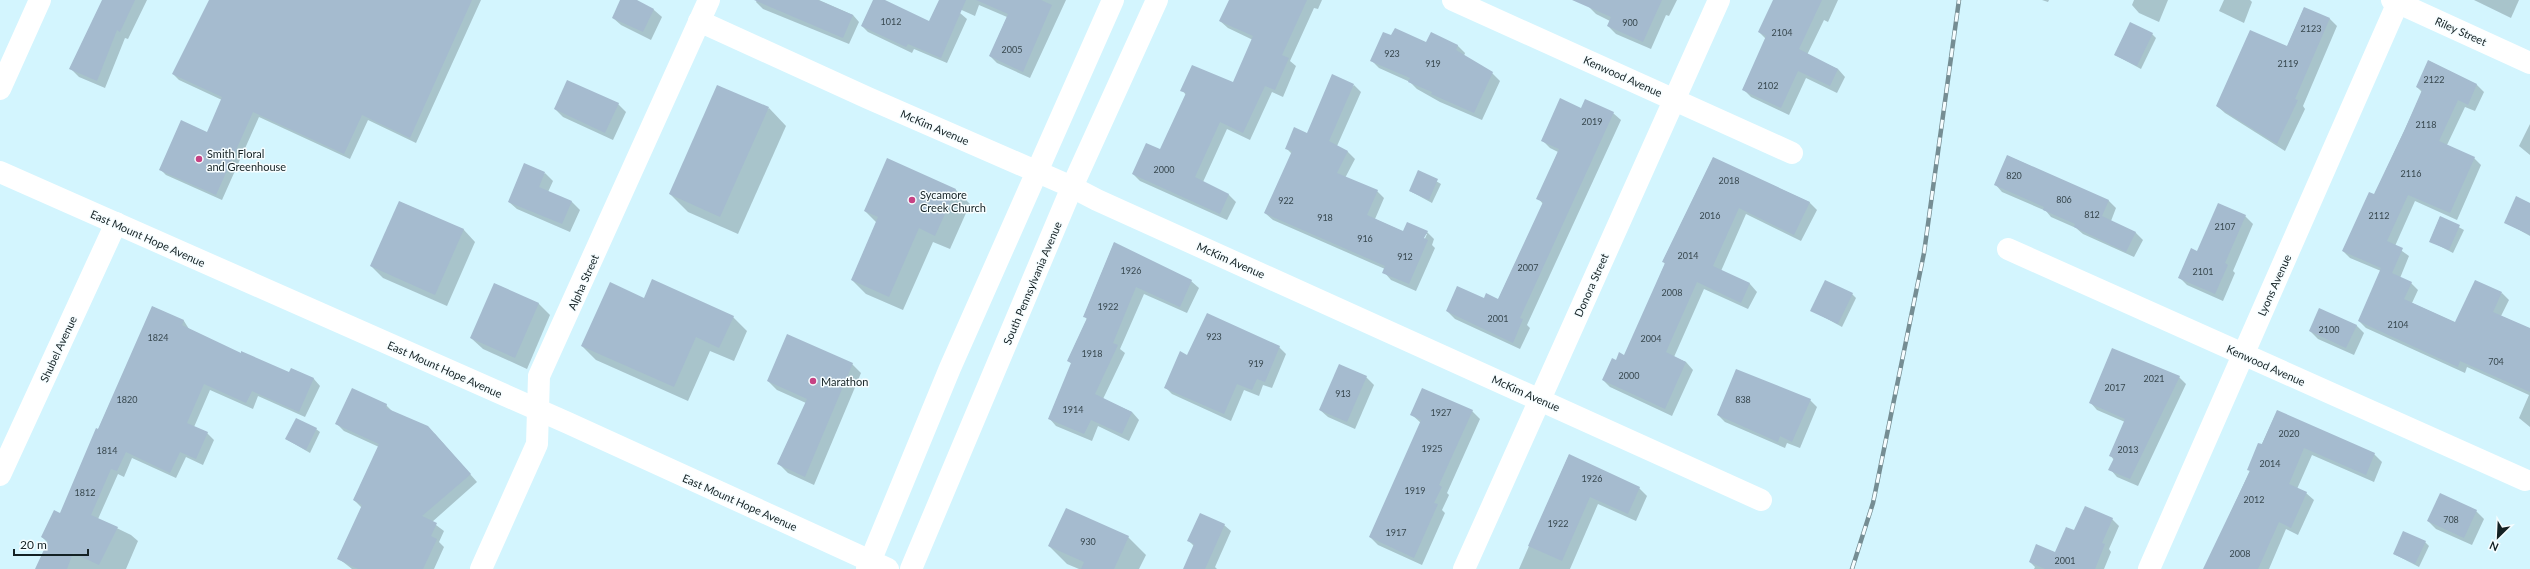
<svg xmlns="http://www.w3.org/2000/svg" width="2530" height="569" font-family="Lato,sans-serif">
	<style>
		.shadow { fill: #0003; fill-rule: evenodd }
		.building { fill: #a5bbcf }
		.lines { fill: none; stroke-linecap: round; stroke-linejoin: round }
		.minor { stroke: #fff; stroke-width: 22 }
		.tertiary { stroke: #fff; stroke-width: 22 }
		.secondary { stroke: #fff; stroke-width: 22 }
		.rail-casing { stroke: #758d93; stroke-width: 4.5 }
		.rail { stroke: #f6fdff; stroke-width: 3; stroke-dasharray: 9; stroke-linecap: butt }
		.poi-dot { fill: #c74284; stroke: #f6fdff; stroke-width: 1.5 }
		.labels { text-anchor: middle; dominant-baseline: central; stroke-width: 3; stroke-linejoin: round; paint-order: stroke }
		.number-label { font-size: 9px; fill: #38484f }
		.street-label { font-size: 11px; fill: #142124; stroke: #f6fdff }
		.poi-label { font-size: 11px; fill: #142124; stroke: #f6fdff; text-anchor: start }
	</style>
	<rect width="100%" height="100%" fill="#d3f5fe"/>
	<g class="shadow">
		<path d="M103 0H147L128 39 125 38 105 88 79 77 71 69Z"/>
		<path d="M210 0H481L416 143 368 120 350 159 259 117 222 200 166 175 160 169 208 133 222 100 179 80 173 74Z"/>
		<path d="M622 0H634L654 10 662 17 651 40 621 25 613 18Z"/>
		<path d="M757 0H819L853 15 859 22 849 44 763 9 756 2Z"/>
		<path d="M874 0H882L930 23 960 13 967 19 947 63 914 49 912 53 868 32 862 26Z"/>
		<path d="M948 0H1066L1030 78 997 63 990 56 1007 17 979 5 975 16 955 7Z"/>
		<path d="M1230 0H1322L1318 9 1314 8 1290 61 1296 66 1283 97 1272 92 1250 140 1227 129 1203 182 1229 195 1236 202 1227 220 1140 181 1133 174 1161 150 1186 95 1182 90 1233 84 1253 40 1228 28 1220 21Z"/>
		<path d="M1591 0H1677L1669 16 1666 15 1651 49 1616 34 1608 26 1610 21 1596 14 1588 6Z"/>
		<path d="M1774 0H1838L1828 22 1824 20 1807 55 1838 69 1845 77 1837 93 1806 78 1789 115 1751 97 1743 89 1766 39 1759 32Z"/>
		<path d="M2042 0H2049L2048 2Z"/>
		<path d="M2134 0H2168L2159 22 2139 13 2132 5Z"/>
		<path d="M2224 0H2250L2252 2 2244 23 2219 11Z"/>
		<path d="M2474 0H2519L2511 18Z"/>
		<path d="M2304 8 2330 19 2337 26 2303 106 2305 109 2285 151 2225 113 2217 106 2287 47Z"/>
		<path d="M2152 34 2156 38 2141 69 2115 55Z"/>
		<path d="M1392 37 1427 43 1457 45 1465 53 1464 56 1492 73 1500 81 1482 120 1440 102 1417 89 1410 82 1379 68 1371 60Z"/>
		<path d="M2429 61 2477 85 2484 92 2475 111 2465 107 2447 145 2474 158 2481 165 2457 220 2415 201 2395 246 2409 256 2400 278 2411 283 2418 290 2412 303 2456 323 2502 293 2509 300 2501 316 2530 329V427L2519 418 2529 395 2467 367 2465 373 2366 328 2359 321 2381 271 2350 258 2343 251 2374 196 2405 129 2422 92 2417 87Z"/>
		<path d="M1354 85 1361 92 1337 146 1348 152 1355 159 1345 178 1377 191 1384 198 1375 219 1404 232H1427L1434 239 1432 245 1435 248 1416 291 1391 280 1384 272 1385 269 1273 220 1265 213 1292 154 1286 148 1307 134ZM1425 234H1427L1423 243 1421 242Z"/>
		<path d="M618 104 626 112 613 140 563 117 555 109Z"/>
		<path d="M769 108 786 126 738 234 688 212 670 194Z"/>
		<path d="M1582 109 1613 113 1621 120 1527 325 1530 328 1520 349 1455 319 1447 311 1484 299 1498 300 1543 204 1538 198 1558 152 1550 148 1542 140Z"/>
		<path d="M2530 124V155L2519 146Z"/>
		<path d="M2008 156 2109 201 2116 208 2111 221 2136 233 2143 240 2134 257 2083 234 2076 228 2051 217 2046 211 2002 192 1995 184Z"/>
		<path d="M1713 158 1809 202 1817 210 1801 241 1746 214 1721 271 1750 284 1757 292 1748 309 1704 289 1674 357 1686 362 1693 370 1672 416 1610 387 1603 380 1617 361 1625 356 1665 264 1663 261Z"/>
		<path d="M1419 171 1441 184 1432 203 1410 191Z"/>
		<path d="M545 173 553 181 548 192 572 202 580 210 570 232 517 209 509 202Z"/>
		<path d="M955 189 970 204 950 249 933 242 903 310 866 294 852 280 877 223 865 211Z"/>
		<path d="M400 202 464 230 475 242 447 306 383 278 371 266Z"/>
		<path d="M2530 204V236L2505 222Z"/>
		<path d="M2245 216 2253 224 2233 271 2235 273 2223 301 2187 285 2179 277 2198 252Z"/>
		<path d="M2440 217 2464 230 2453 253 2430 241Z"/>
		<path d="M1114 243 1191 281 1199 288 1187 313 1144 294 1120 349 1125 353 1103 399 1132 412 1139 420 1129 441 1098 426 1092 441 1056 426 1049 418 1072 364 1068 360 1087 319 1084 316Z"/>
		<path d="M495 284 539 304 550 315 527 369 483 349 471 338Z"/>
		<path d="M1852 294 1856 298 1842 327 1811 310Z"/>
		<path d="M644 299 733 317 747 331 734 361 710 351 688 401 596 360 582 346Z"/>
		<path d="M153 307 184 321 189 329 241 354 290 373 292 369 314 379 320 386 305 417 258 396 253 409 210 390 194 427 207 433 214 440 203 465 186 457 176 478 132 458 124 477 118 474 98 519 131 535 138 541 126 569H36L48 543 42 537 60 515Z"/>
		<path d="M2356 325 2364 333 2354 355 2318 339 2310 331Z"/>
		<path d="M1279 347 1286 354 1272 388 1263 385 1259 396 1244 390 1231 421 1172 394 1165 387 1187 356Z"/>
		<path d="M852 364 861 373 814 485 788 473 779 464 806 403 777 390 768 381Z"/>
		<path d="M1366 377 1374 385 1355 429 1328 417 1320 410Z"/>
		<path d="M2179 377 2186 384 2138 486 2117 477 2110 469 2114 460 2110 455 2125 422 2097 410 2090 402Z"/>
		<path d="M1810 400 1817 407 1800 448 1787 443 1785 448 1725 422 1718 415Z"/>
		<path d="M386 405 393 412 435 434 477 482 432 522 444 531 439 542 444 547 434 569H352L338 558 362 508 354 500 379 447 344 431 337 424Z"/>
		<path d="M1472 411 1480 419 1447 493 1449 495 1442 510 1445 513 1422 565 1378 545 1370 537 1421 423 1411 414Z"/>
		<path d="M2277 411 2374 454 2382 462 2374 482 2312 455 2297 489 2306 493 2314 500 2298 535 2286 529 2269 569H2205Z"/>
		<path d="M316 429 320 432 310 453 286 439Z"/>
		<path d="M1569 455 1639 488 1647 496 1636 521 1598 504 1570 569H1519Z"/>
		<path d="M2476 511 2484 519 2472 545 2436 529 2428 521Z"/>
		<path d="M2112 519 2119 526 2109 549 2111 552 2104 569H2034L2035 567 2030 562 2056 553 2075 532Z"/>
		<path d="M1224 525 1231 531 1215 567 1217 569H1184L1194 546 1188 540Z"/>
		<path d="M1128 537 1146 555 1139 569H1079L1067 564 1049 546Z"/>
		<path d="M2425 542 2429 546 2419 567 2394 554Z"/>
	</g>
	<g class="building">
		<path d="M102 0H135L120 32 117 30 97 81 69 69Z"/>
		<path d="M209 0H472L410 138 362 115 344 154 253 112 216 195 159 170 181 120 207 132 222 97 172 74Z"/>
		<path d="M620 0H637L654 9 643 32 612 18Z"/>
		<path d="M754 0H818L853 15 843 38Z"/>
		<path d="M873 0H885L929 21 939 0H966L941 58 908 44 906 47 861 26Z"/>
		<path d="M976 0H1041L1052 5 1023 72 989 56 1008 14Z"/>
		<path d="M1229 0H1307L1282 55 1289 58 1275 90 1265 86 1243 133 1220 122 1195 177 1229 194 1220 214 1132 174 1146 143 1160 149 1186 93 1180 91 1192 65 1233 82 1253 36 1219 21Z"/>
		<path d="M1572 0H1662L1643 42 1607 26 1611 17Z"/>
		<path d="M1773 0H1822L1799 49 1838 69 1830 86 1798 71 1781 108 1742 90 1766 36 1758 32Z"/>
		<path d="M2304 7 2330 18 2295 99 2298 100 2277 144 2216 106 2250 30 2287 46Z"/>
		<path d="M2130 22 2153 33 2137 66 2114 55Z"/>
		<path d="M1395 28 1426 42 1431 32 1458 45 1456 50 1493 72 1474 113 1431 94 1432 92 1408 82 1410 78 1370 61 1383 32 1391 35Z"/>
		<path d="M2428 60 2477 84 2468 105 2458 100 2439 141 2475 157 2450 213 2408 195 2387 241 2403 248 2392 273 2383 269 2412 282 2404 299 2455 322 2475 280 2502 292 2493 312 2530 328V392L2460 361 2458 367 2358 321 2381 268 2342 251 2369 192 2374 194 2405 129 2422 90 2416 87Z"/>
		<path d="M1332 74 1354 84 1329 141 1348 151 1337 173 1378 190 1367 215 1403 231 1407 222 1428 231 1424 238 1428 240 1409 284 1382 273 1385 266 1264 213 1292 151 1285 149 1294 127 1307 133Z"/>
		<path d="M567 80 619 103 605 133 554 109Z"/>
		<path d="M717 85 769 107 720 217 669 194Z"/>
		<path d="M1560 98 1581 108 1585 99 1614 112 1520 318 1523 319 1513 343 1446 311 1457 286 1484 298 1486 293 1498 299 1543 202 1536 199 1559 149 1541 141Z"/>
		<path d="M2007 155 2109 200 2102 216 2136 232 2126 252 2074 227 2075 224 2043 210 2044 207 1994 185Z"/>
		<path d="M1713 157 1810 202 1794 235 1739 208 1713 266 1750 283 1741 303 1697 282 1666 352 1686 362 1665 409 1602 380 1612 358 1616 360 1619 352 1624 355 1665 263 1662 262Z"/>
		<path d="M887 158 956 189 935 236 919 228 889 297 851 280 878 217 864 211Z"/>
		<path d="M524 163 545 172 539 187 572 201 562 224 508 202Z"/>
		<path d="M1418 170 1438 179 1429 200 1409 191Z"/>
		<path d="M2516 196 2530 203V235L2504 223Z"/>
		<path d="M399 201 464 229 435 295 370 266Z"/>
		<path d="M2218 203 2246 215 2225 263 2228 265 2215 294 2178 278 2191 248 2197 251Z"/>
		<path d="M2440 216 2460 225 2449 250 2429 242Z"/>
		<path d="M1114 242 1192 280 1180 307 1136 287 1113 343 1118 345 1095 394 1132 412 1122 434 1091 420 1084 434 1048 419 1071 363 1067 361 1087 318 1083 317Z"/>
		<path d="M652 279 734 316 719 348 696 337 674 387 581 346 610 282 644 298Z"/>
		<path d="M1825 280 1853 293 1838 324 1810 311Z"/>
		<path d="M494 283 539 303 515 358 470 338Z"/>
		<path d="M152 306 184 320 182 325 241 353V351L289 372 291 368 314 378 299 412 252 391 246 403 204 384 187 423 208 432 196 459 180 452 170 473 126 452 117 471 111 469 91 515 118 527 99 565 73 553 67 569H35L48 541 41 537 54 510 60 513 96 428 98 429Z"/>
		<path d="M2319 308 2357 325 2346 348 2309 331Z"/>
		<path d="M1207 313 1280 346 1265 382 1257 379 1252 390 1237 384 1224 414 1164 388 1180 351 1187 355Z"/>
		<path d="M787 334 853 363 805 477 777 464 807 399 767 381Z"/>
		<path d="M2112 348 2180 376 2130 479 2108 470 2114 458 2109 456 2125 419 2089 403Z"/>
		<path d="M1339 364 1367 376 1347 422 1319 410Z"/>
		<path d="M1736 369 1811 399 1792 442 1780 436 1778 442 1717 415Z"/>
		<path d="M352 388 387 404 386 408 428 426 471 474 422 516 437 523 431 536 437 539 423 569H358L337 559 362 505 353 500 379 444 335 424Z"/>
		<path d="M1422 388 1473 410 1439 485 1442 487 1434 503 1438 504 1414 558 1369 537 1421 420 1410 415Z"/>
		<path d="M2277 410 2375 453 2366 475 2304 448 2289 484 2307 492 2291 528 2279 522 2258 569H2203L2250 471 2247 470 2258 443 2262 444Z"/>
		<path d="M296 418 317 428 306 450 285 439Z"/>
		<path d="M1569 454 1640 487 1628 514 1590 497 1562 561 1528 546Z"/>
		<path d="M2440 493 2477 510 2464 538 2427 521Z"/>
		<path d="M2085 506 2113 518 2102 543 2105 544 2095 569H2045L2029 562 2036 544 2055 552 2066 527 2074 530Z"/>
		<path d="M1066 508 1129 536 1114 569H1081L1084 562 1048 546Z"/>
		<path d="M1200 513 1225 524 1205 569H1183L1194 544 1187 541Z"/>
		<path d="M2403 531 2426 541 2415 564 2393 554Z"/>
	</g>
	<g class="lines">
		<g class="minor">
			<path d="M1453 0 1792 153"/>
			<path d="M2392 0 2530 63"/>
			<path d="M699 21 868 98 1072 187 1097 200 1761 500"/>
			<path d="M0 89 40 0"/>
			<path d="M2008 249 2525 480"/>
			<path d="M0 475 116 223"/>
			<path d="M481 569 537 444 539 376 709 0"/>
			<path d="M1464 569 1719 0"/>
			<path d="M2149 569 2399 0"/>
		</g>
		<path class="tertiary" d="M0 172 568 423 888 569"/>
		<g class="secondary">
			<path d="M867 569 950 368 1113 0"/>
			<path d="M911 569 1072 187 1157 0"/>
		</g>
		<g class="rail-casing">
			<path id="rail" d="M1852 569 1873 503 1924 253 1959 0"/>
		</g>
		<use href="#rail" class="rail"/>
	</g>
	<g class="poi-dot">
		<circle cx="199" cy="159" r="4"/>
		<circle cx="912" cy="200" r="4"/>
		<circle cx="813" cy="381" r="4"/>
	</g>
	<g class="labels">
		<g class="number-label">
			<text x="891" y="21">1012</text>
			<text x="1630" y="22">900</text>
			<text x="2311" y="28">2123</text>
			<text x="1782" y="32">2104</text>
			<text x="1012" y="49">2005</text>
			<text x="1392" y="53">923</text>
			<text x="1433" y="63">919</text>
			<text x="2288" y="63">2119</text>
			<text x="2434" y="79">2122</text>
			<text x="1768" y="85">2102</text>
			<text x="1592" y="121">2019</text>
			<text x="2426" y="124">2118</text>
			<text x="1164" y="169">2000</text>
			<text x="2411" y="173">2116</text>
			<text x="2014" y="175">820</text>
			<text x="1729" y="180">2018</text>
			<text x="2064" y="199">806</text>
			<text x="1286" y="200">922</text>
			<text x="2092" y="214">812</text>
			<text x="1710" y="215">2016</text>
			<text x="2379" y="215">2112</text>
			<text x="1325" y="217">918</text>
			<text x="2225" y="226">2107</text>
			<text x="1365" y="238">916</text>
			<text x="1688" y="255">2014</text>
			<text x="1405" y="256">912</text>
			<text x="1528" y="267">2007</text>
			<text x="1131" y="270">1926</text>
			<text x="2203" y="271">2101</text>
			<text x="1672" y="292">2008</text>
			<text x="1108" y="306">1922</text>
			<text x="1498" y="318">2001</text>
			<text x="2398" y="324">2104</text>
			<text x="2329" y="329">2100</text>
			<text x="1214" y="336">923</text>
			<text x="158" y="337">1824</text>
			<text x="1651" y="338">2004</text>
			<text x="1092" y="353">1918</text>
			<text x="2496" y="361">704</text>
			<text x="1256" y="363">919</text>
			<text x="1629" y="375">2000</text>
			<text x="2154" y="378">2021</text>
			<text x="2115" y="387">2017</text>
			<text x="1343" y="393">913</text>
			<text x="127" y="399">1820</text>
			<text x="1743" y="399">838</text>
			<text x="1073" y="409">1914</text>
			<text x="1441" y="412">1927</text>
			<text x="2289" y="433">2020</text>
			<text x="1432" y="448">1925</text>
			<text x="2128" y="449">2013</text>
			<text x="107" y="450">1814</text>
			<text x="2270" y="463">2014</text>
			<text x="1592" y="478">1926</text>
			<text x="1415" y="490">1919</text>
			<text x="85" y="492">1812</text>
			<text x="2254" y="499">2012</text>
			<text x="2451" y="519">708</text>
			<text x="1558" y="523">1922</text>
			<text x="1396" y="532">1917</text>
			<text x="1088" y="541">930</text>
			<text x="2240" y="553">2008</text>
			<text x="2065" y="560">2001</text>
		</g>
		<g class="street-label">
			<text transform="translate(2461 31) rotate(24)">Riley Street</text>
			<text transform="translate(1623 76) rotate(24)">Kenwood Avenue</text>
			<text transform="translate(935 127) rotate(23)">McKim Avenue</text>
			<text transform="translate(148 238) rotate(24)">East Mount Hope Avenue</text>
			<text transform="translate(1231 260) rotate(24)">McKim Avenue</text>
			<text transform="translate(583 282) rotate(-66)">Alpha Street</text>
			<text transform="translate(1032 283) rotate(-67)">South Pennsylvania Avenue</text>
			<text transform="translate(1591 285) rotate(-66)">Donora Street</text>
			<text transform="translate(2274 285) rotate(-66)">Lyons Avenue</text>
			<text transform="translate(58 349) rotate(-65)">Shubel Avenue</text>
			<text transform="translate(2266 365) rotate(24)">Kenwood Avenue</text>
			<text transform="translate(445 369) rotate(24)">East Mount Hope Avenue</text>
			<text transform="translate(1526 393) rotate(24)">McKim Avenue</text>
			<text transform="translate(740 502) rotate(24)">East Mount Hope Avenue</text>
		</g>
		<g class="poi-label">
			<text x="207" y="153">Smith Floral<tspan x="207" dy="13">and Greenhouse</tspan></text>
			<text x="920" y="194">Sycamore<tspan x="920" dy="13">Creek Church</tspan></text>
			<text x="821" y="381">Marathon</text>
		</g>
	</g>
	<g transform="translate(2498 537) rotate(204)" stroke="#f6fdff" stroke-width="3" paint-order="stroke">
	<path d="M0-3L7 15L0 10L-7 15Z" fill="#142124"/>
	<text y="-6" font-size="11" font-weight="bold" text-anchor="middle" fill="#142124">N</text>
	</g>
	<path d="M14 549v6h74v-6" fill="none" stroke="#142124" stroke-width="2"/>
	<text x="20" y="549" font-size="12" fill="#142124" stroke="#f6fdff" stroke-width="3" paint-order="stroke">20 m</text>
</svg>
